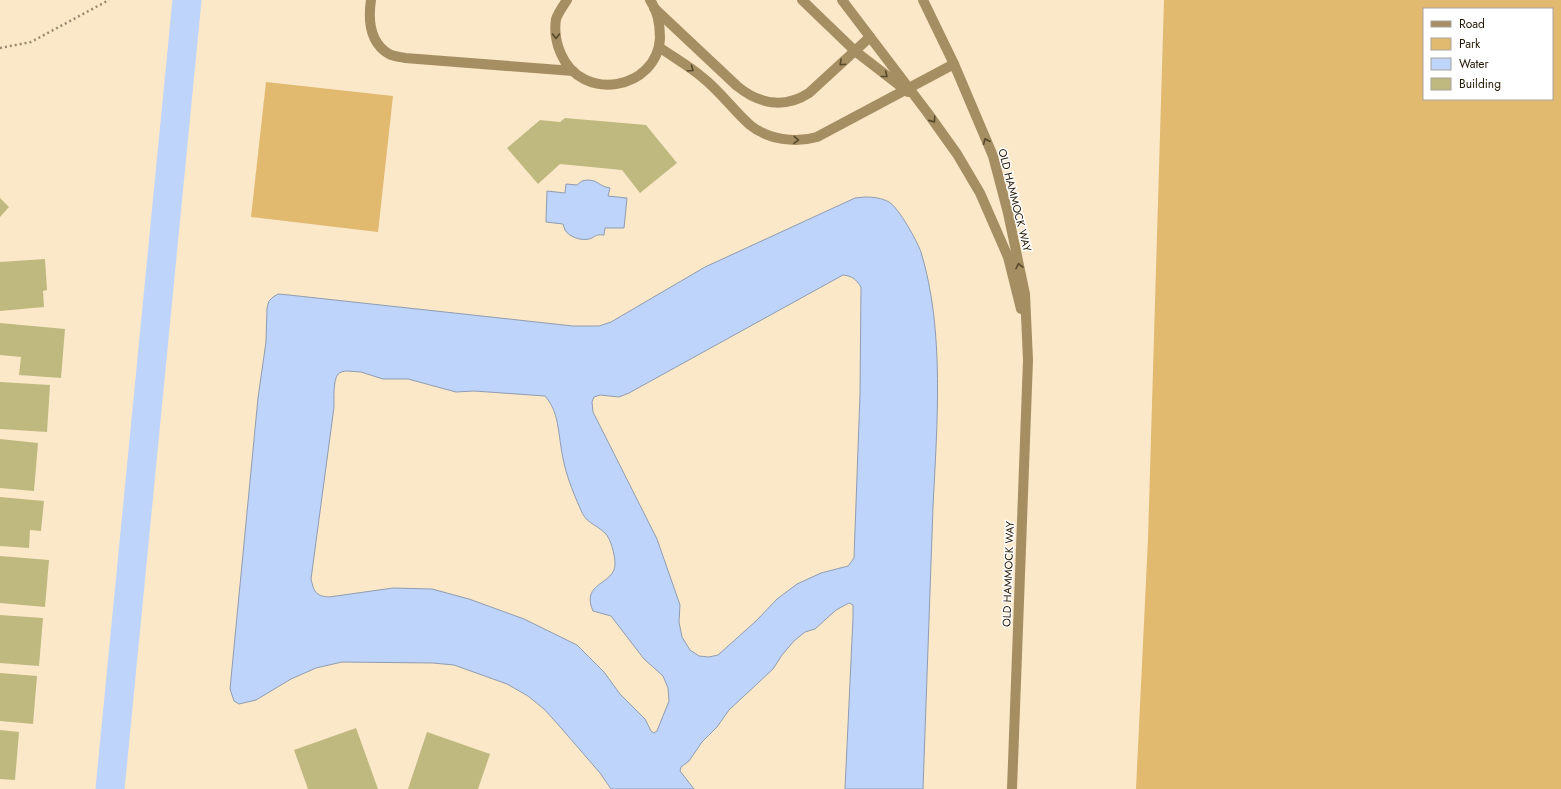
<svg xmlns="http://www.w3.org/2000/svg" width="1561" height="789" font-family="Jost,sans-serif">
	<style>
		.green { fill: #e1b96f; fill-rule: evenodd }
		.water { fill: #bed4fa; stroke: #909cb0; fill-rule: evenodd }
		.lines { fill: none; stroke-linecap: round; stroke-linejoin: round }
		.canal { stroke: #bed4fa; stroke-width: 29 }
		.building { fill: #c0b97f }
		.path { stroke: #998a70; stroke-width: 2.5; stroke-dasharray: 2 3; stroke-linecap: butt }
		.lane { stroke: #a68e63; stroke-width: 10 }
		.street { stroke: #a68e63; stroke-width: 10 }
		.oneway { stroke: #58482b }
		.labels { text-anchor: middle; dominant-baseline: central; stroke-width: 3; stroke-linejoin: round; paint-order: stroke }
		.street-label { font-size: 11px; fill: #241905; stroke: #fff }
	</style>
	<rect width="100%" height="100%" fill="#fae8c9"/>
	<g class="green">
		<path d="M1164 0H1561V789H1136L1148 539ZM1424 9H1552V99H1424Z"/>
		<path d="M266 82 393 96 378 232 251 217Z"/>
	</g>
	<g class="water">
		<path d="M587 180C599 180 598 186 610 188L608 196 627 198 624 228H605L604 235C594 234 596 237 589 239 581 241 569 237 565 230 564 228 564 226 563 224L546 222 547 191 565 193 566 184 577 185 582 181Z"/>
		<path d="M865 197C873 197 882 198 889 202 899 208 917 241 921 252 945 331 937 425 933 507 930 601 926 695 923 789H845L853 618V605L849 603 836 610 815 629 805 632 794 641 782 655 773 669 729 710 717 727 702 742 689 761 681 767 680 771 694 789H611L600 773 562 729 544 709 528 696 507 684 454 665 433 663 342 662 316 668 291 679 256 700 239 704 234 701 230 689 258 398 266 342 267 308 269 301 273 297 278 294 289 295 573 326H599L611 322 705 267 855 198ZM843 275C852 276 856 279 861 287L860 394 854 558 848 566 821 573 797 584 777 599 756 621 718 655 709 657 699 656 690 650 682 637 679 622 680 605 657 539 593 412 592 402 594 397 600 395 619 397 629 393ZM347 371 361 372 383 379H408L456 392 474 391 545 396C559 412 558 432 562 453 565 472 572 490 580 508 586 524 593 522 605 533 611 539 615 555 615 564 615 585 580 582 593 611L611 616 644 659 663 676 668 688 669 701 657 731 654 733 651 731 645 719 620 694 604 672 577 645 524 619 469 599 432 589 393 588 329 597C315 596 314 591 311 579L334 407C334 399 333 380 338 374 340 372 344 371 347 371Z"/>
	</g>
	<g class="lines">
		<path class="canal" d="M110 789 187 0"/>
	</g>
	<g class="building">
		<path d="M565 118 646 125 677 163 640 193 622 170 560 164 538 184 507 148 540 120 560 122Z"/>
		<path d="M0 198 9 207 0 217Z"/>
		<path d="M45 259 47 290 43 291 44 307 0 311V262Z"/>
		<path d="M0 323 65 329 61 378 19 375 21 357 0 355Z"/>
		<path d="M0 382 50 385 47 432 0 429Z"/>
		<path d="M0 439 38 443 34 491 0 488Z"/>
		<path d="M0 497 44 501 41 531 30 530 29 548 0 546Z"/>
		<path d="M0 556 49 560 45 607 0 603Z"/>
		<path d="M0 615 43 618 39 666 0 663Z"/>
		<path d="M0 673 37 676 33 724 0 721Z"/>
		<path d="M356 728 378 789H308L294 750Z"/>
		<path d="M0 730 19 732 15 780 0 779Z"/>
		<path d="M427 732 490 754 478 789H408Z"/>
	</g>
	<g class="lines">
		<path class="path" d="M0 48 31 42 109 0"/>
		<g class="lane">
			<path d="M371 0C368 20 369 42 389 54 393 56 400 57 405 58L573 71"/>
			<path d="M567 0C563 6 558 13 556 19 554 32 556 43 561 54 582 103 657 90 660 38 660 24 658 11 650 0"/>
			<path d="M654 8 737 86C759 104 784 109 809 93L870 37"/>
			<path d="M659 47C673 57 689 66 702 77 720 91 733 110 750 125 768 140 796 143 817 137L954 64"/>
		</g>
		<g class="street">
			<path d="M802 0 855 51 908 92"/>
			<path d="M842 0 927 112 957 154 980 193 1008 257 1021 309"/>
			<path d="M923 0 954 64 993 156 1008 213 1025 294 1028 360 1012 789"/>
		</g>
	</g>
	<defs><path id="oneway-chevron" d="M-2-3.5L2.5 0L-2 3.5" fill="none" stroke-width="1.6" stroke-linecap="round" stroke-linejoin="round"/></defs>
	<g class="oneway">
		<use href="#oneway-chevron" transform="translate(556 36) rotate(90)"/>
		<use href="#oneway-chevron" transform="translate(842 63) rotate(137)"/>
		<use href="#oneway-chevron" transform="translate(691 69) rotate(35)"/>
		<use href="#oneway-chevron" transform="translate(885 75) rotate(38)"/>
		<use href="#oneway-chevron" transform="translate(933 120) rotate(55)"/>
		<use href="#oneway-chevron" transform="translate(796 140) rotate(3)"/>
		<use href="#oneway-chevron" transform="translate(986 141) rotate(-113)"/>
		<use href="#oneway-chevron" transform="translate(1019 266) rotate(-102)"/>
	</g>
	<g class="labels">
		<g class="street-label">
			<text transform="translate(1015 200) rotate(76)">OLD HAMMOCK WAY</text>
			<text transform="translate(1008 574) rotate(-88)">OLD HAMMOCK WAY</text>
		</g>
	</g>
	<rect x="1423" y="8" width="130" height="92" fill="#ffffff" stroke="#a7a39b"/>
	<rect x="1431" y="21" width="20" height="6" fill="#a68e63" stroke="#a7a39b"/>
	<text x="1459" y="28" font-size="12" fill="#241905">Road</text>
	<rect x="1431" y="38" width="20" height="12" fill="#e1b96f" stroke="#a7a39b"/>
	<text x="1459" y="48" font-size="12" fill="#241905">Park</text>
	<rect x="1431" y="58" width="20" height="12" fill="#bed4fa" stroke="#a7a39b"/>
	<text x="1459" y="68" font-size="12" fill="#241905">Water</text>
	<rect x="1431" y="78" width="20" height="12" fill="#c0b97f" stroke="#a7a39b"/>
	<text x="1459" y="88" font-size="12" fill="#241905">Building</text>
</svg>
